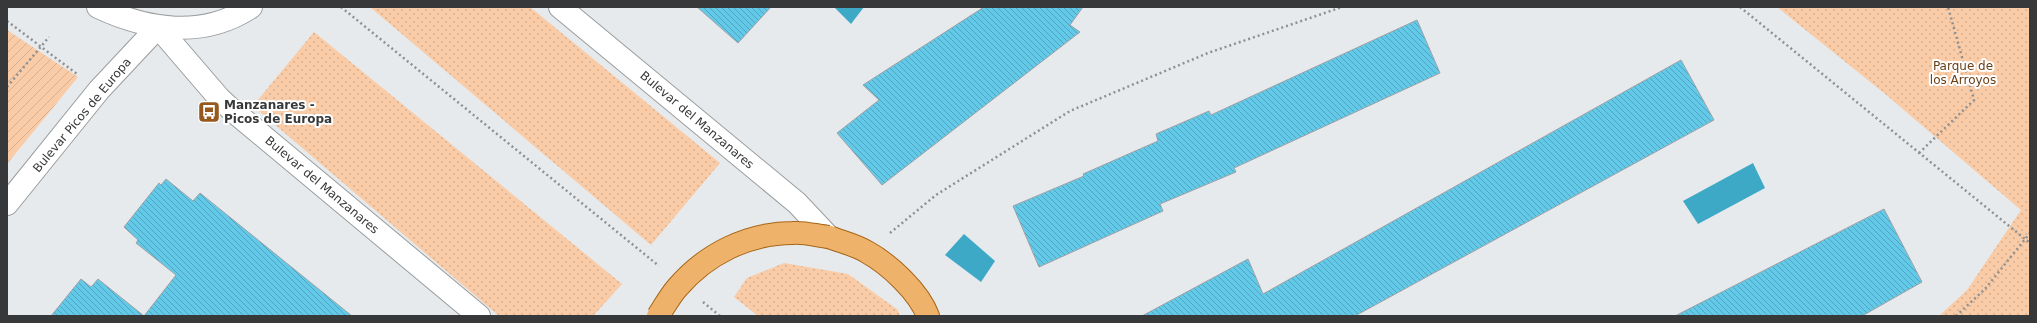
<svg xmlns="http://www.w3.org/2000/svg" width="2037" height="323" font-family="'DejaVu Sans',sans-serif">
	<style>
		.park { fill: url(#park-dots) }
		.garden { fill: url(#garden-furrows) }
		.water { fill: #3ea9c7 }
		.building { fill: url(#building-back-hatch); stroke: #9fa2a4 }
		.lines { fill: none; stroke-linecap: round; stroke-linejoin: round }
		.minor-casing { stroke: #9a9d9e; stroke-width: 24 }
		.major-casing { stroke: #a66618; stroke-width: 24 }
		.path { stroke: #8e9091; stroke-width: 2.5; stroke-dasharray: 2 3; stroke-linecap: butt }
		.minor { stroke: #fff; stroke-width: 22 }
		.major { stroke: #eeb26a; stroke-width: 22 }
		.major-bridge-casing { stroke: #a66618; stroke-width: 24; stroke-linecap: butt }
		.major-bridge { stroke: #eeb26a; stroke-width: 22 }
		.labels { text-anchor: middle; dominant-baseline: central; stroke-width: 4; stroke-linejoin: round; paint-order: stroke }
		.park-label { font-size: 12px; fill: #6a3f16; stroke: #fff }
		.poi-label { font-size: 12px; font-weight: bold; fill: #373839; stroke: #fff; text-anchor: start }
		.street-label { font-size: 12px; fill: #373839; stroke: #fff }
	</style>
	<defs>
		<pattern id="park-dots" width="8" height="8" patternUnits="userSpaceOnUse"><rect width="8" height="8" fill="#f9cba6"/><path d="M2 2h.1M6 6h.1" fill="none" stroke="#d6af90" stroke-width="1.8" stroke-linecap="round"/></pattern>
		<pattern id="garden-furrows" width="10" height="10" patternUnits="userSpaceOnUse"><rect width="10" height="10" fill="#f9cba6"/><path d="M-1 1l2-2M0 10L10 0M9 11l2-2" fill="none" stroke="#d6af90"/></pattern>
		<pattern id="building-back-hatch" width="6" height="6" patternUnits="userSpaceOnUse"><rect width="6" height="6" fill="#63c9e9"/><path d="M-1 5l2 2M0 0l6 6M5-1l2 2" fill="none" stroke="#52a4be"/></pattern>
	</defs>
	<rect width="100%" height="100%" fill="#e7eaec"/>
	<g class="park">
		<path d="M370 7H530L720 163 651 245Z"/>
		<path d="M1777 7H2030V316H1939L1967 290 2021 210 1884 93Z"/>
		<path d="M314 32 622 284 593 316H499L253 106Z"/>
		<path d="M784 263 848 274 898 310 900 316H758L734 297 747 278Z"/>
	</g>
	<path class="garden" d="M7 30 78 77 7 164Z"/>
	<g class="water">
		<path d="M834 7H864L851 24Z"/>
		<path d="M1753 163 1765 188 1698 224 1683 201Z"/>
		<path d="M964 234 995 261 981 282 945 255Z"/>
	</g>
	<g class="building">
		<path d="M697 7H771L738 43Z"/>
		<path d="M984 7H1083L1070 25 1080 32 882 185 837 133 879 100 863 85Z"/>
		<path d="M1417 20 1440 73 1234 168 1236 172 1160 204 1163 211 1039 267 1013 206 1084 176 1083 174 1158 141 1156 134 1209 111 1211 115Z"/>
		<path d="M1681 60 1714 120 1355 316H1142L1248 259 1263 294Z"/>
		<path d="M166 179 193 201 200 193 352 316H144L176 275 136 243 138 240 124 227 159 183 161 185Z"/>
		<path d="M1884 209 1922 282 1862 316H1675Z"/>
		<path d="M81 279 91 287 98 279 144 316H51Z"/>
	</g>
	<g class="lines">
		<g class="minor-casing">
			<g id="minor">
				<path d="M98 7C147 30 203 39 251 7"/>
				<path d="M560 7 797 203 829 237"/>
				<path d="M158 27 219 98 233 111 479 316"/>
				<path d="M7 204 99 90 158 27"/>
			</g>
		</g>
		<g class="major-casing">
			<path id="major" d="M829 237C842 242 856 245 867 252 889 264 919 292 928 316"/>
		</g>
		<g class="path">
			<path d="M341 7 659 266"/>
			<path d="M1740 7 2030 243"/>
			<path d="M7 21 77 74"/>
			<path d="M7 87 49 37"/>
			<path d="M1919 153 1974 100 1948 7"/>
			<path d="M890 233 936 195 1070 111 1208 53 1342 7"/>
			<path d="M703 302 720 316"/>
			<path d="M1956 316 1985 289 2030 233"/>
		</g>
		<use href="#minor" class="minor"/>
		<use href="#major" class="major"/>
		<g class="major-bridge-casing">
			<path id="major-bridge" d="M658 316C664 307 670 296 677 288 706 254 748 233 793 233 805 232 818 236 829 237"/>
		</g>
		<use href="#major-bridge" class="major-bridge"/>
	</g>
	<defs>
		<g id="bus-square" transform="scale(1.15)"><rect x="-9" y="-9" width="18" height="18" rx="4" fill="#96591d" stroke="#fff"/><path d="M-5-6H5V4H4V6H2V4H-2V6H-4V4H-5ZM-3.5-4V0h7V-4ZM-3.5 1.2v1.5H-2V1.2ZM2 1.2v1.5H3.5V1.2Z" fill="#fff"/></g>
	</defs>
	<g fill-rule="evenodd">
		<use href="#bus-square" x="209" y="112"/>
	</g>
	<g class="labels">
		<g class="park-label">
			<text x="1963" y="66">Parque de<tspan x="1963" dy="14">los Arroyos</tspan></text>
		</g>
		<g class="poi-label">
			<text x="224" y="105">Manzanares -<tspan x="224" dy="14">Picos de Europa</tspan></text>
		</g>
		<g class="street-label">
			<text transform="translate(82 115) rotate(-50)">Bulevar Picos de Europa</text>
			<text transform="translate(697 120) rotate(40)">Bulevar del Manzanares</text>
			<text transform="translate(322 185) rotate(40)">Bulevar del Manzanares</text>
		</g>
	</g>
	<rect width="2037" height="323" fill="none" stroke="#373839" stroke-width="16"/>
</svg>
